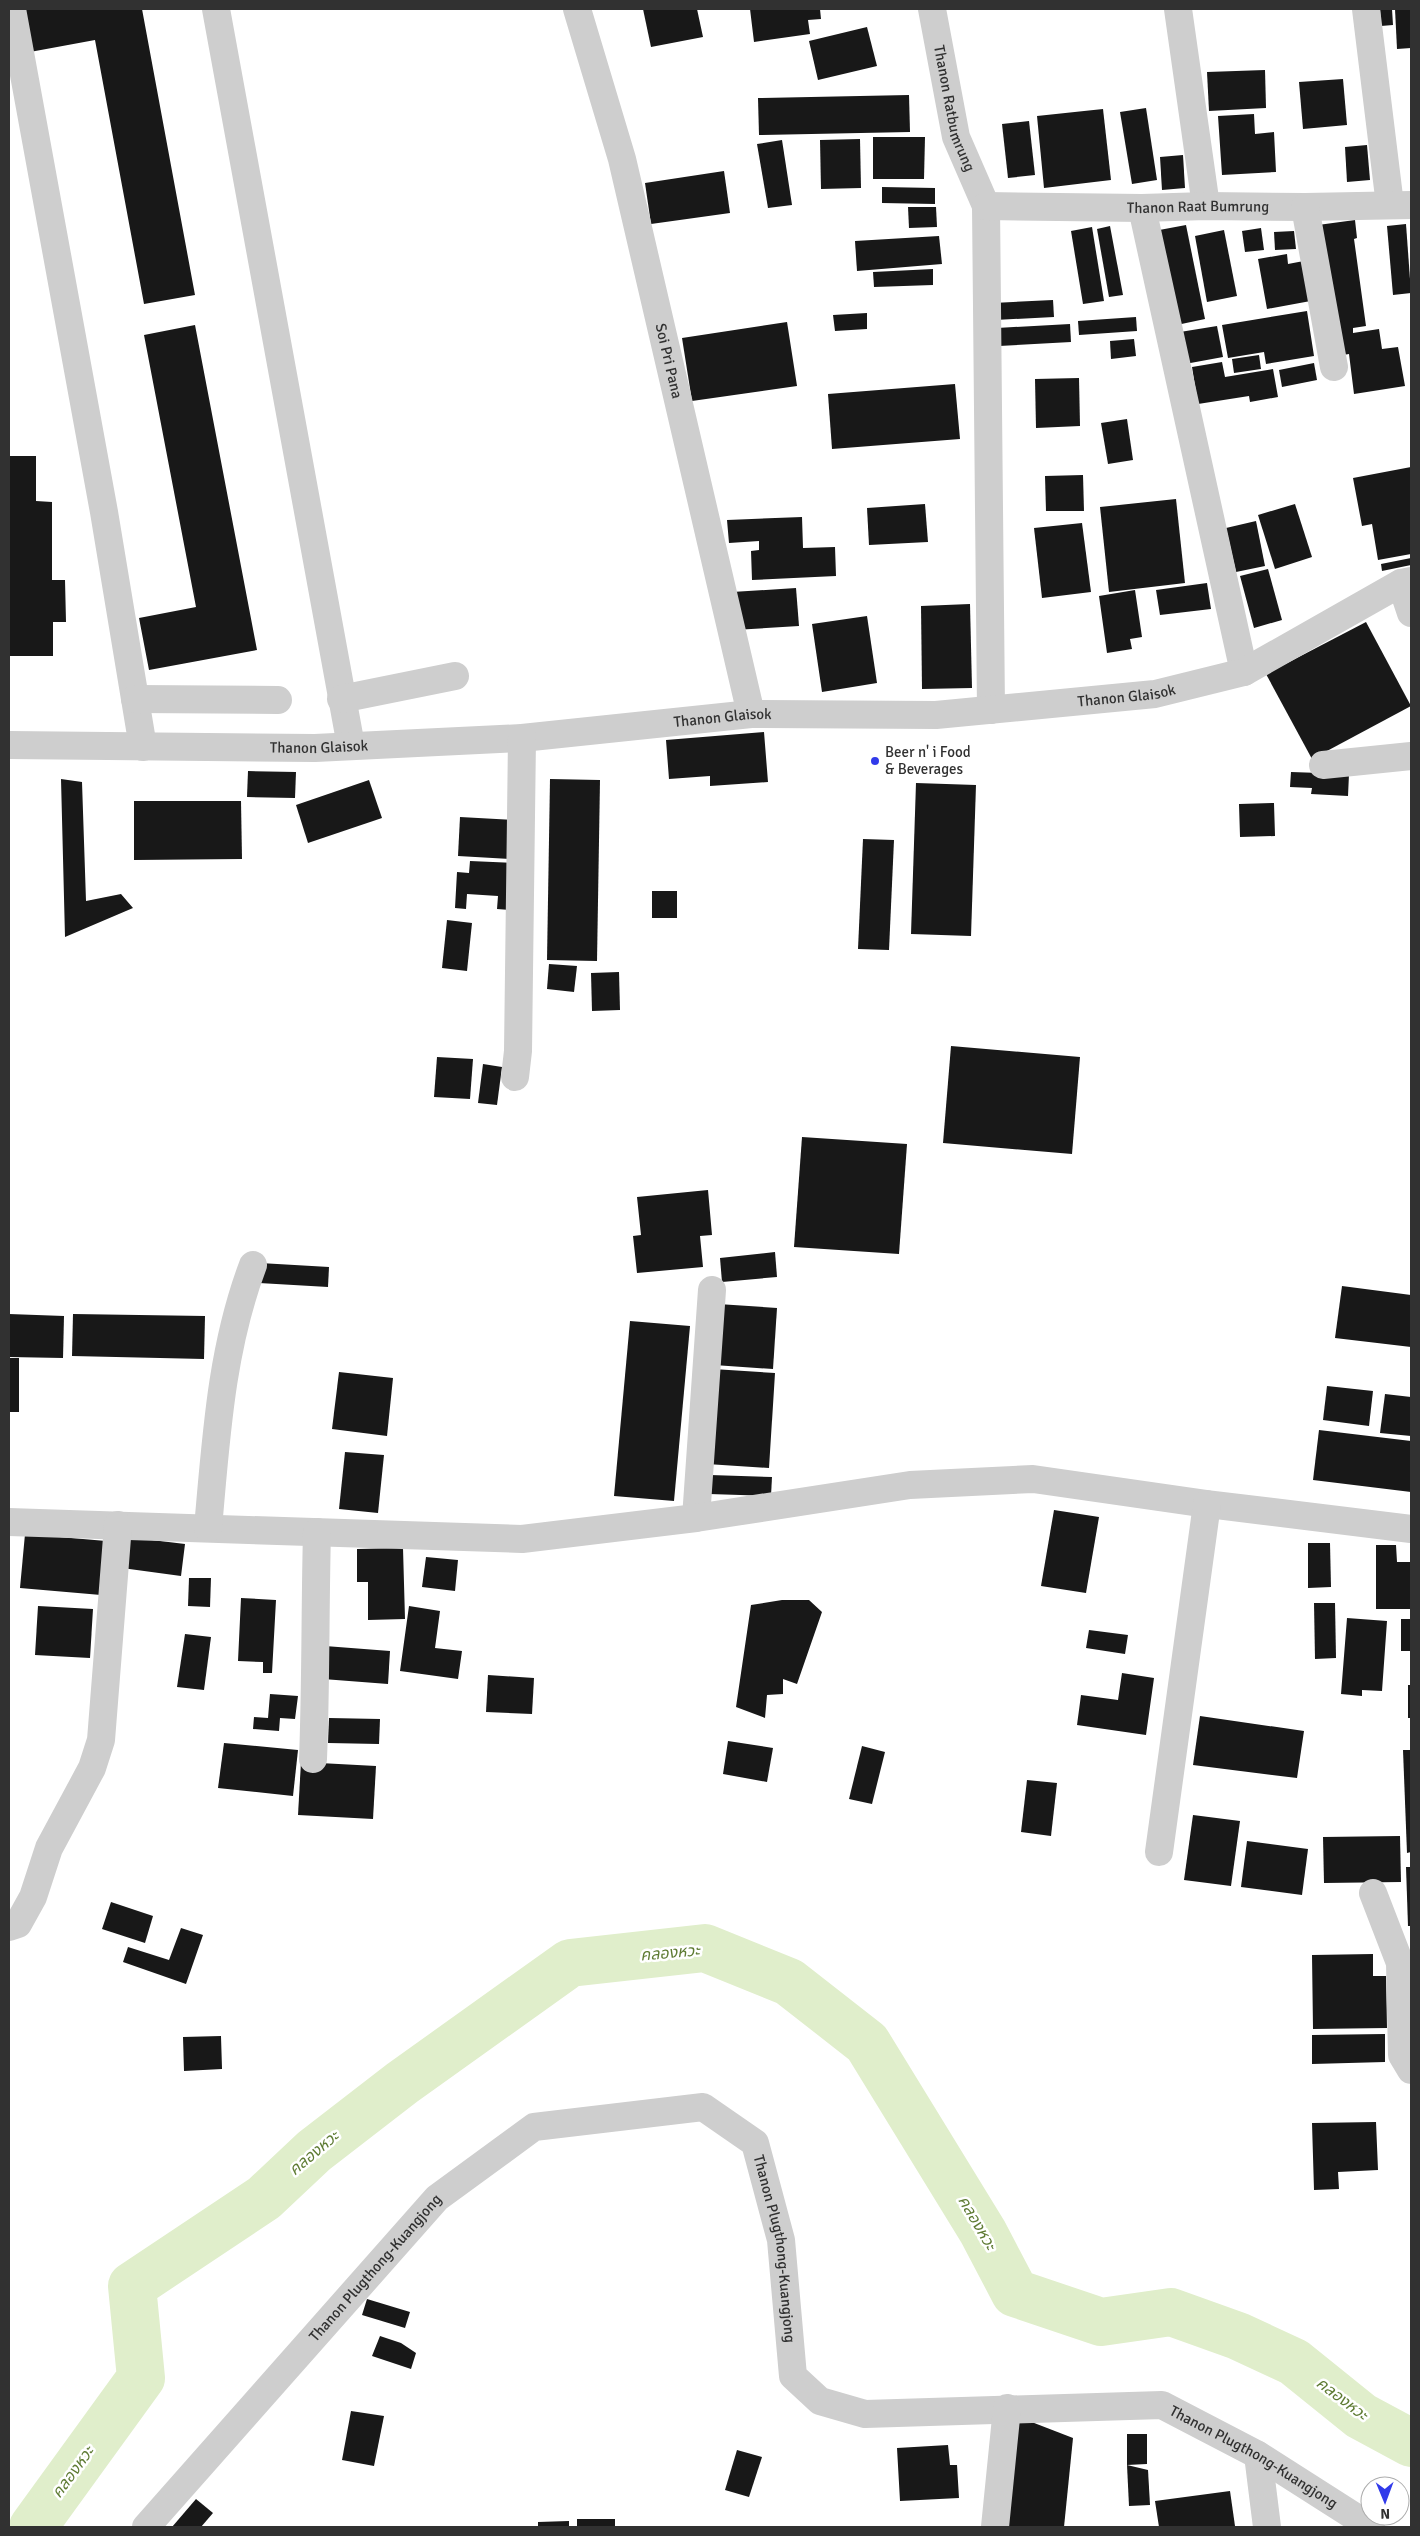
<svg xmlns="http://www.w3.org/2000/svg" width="1420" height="2536" font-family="Signika,'Noto Sans Thai',sans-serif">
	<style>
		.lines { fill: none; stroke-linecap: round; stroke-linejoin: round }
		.river { stroke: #e0eecb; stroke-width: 48 }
		.building { fill: #181818 }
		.minor { stroke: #cecece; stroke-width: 28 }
		.poi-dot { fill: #313aea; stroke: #fff; stroke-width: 2 }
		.labels { text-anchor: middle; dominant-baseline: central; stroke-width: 5; stroke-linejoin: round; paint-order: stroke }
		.street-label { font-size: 15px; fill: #313131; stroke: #fff }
		.poi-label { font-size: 15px; fill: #313131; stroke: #fff; text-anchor: start }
		.water-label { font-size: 16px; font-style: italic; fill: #5e7b33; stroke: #fff }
	</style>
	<rect width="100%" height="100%" fill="#fff"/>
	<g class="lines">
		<path class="river" d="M33 2527 141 2378 132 2286 264 2198 314 2151 402 2083 570 1963 705 1948 789 1982 867 2043 983 2232 1015 2293 1101 2322 1171 2312 1238 2336 1294 2362 1361 2416 1411 2443"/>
	</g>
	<g class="building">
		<path d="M22 9H142L195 295 144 304 95 40 30 52Z"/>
		<path d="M643 9H697L703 37 651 47Z"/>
		<path d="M750 9H820L821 19 808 20 810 34 754 42Z"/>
		<path d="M1380 9H1392L1393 25 1381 26Z"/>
		<path d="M1395 9H1411V48L1397 49Z"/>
		<path d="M867 27 877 66 818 80 809 41Z"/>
		<path d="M1265 70 1266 108 1209 111 1207 72Z"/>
		<path d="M1343 79 1347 125 1303 129 1299 82Z"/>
		<path d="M909 95 910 132 759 135 758 98Z"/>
		<path d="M1146 108 1157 180 1132 184 1120 112Z"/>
		<path d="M1103 109 1111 180 1044 188 1037 116Z"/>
		<path d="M1254 114 1255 134 1274 132 1276 172 1222 175 1218 116Z"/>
		<path d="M1029 121 1035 175 1008 178 1002 124Z"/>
		<path d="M873 137H925L924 179H873Z"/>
		<path d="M860 139 861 188 821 189 820 140Z"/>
		<path d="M782 140 792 205 768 208 757 144Z"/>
		<path d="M1367 145 1370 180 1347 182 1345 147Z"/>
		<path d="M1183 155 1185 188 1162 190 1160 157Z"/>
		<path d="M724 171 730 213 651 224 645 183Z"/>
		<path d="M882 187 935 188V204L882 203Z"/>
		<path d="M908 207H936L937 227 909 228Z"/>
		<path d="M1355 220 1357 238 1354 239 1366 326 1353 328V333L1379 329 1382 349 1398 347 1405 386 1354 394 1349 354 1337 356 1318 225Z"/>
		<path d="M1406 224 1411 293 1393 295 1387 226Z"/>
		<path d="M1186 225 1205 319 1172 326 1154 231Z"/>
		<path d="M1110 226 1123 295 1109 297 1097 229Z"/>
		<path d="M1092 227 1104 301 1083 304 1071 231Z"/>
		<path d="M1261 228 1264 250 1245 252 1242 231Z"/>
		<path d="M1224 230 1237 296 1207 302 1195 236Z"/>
		<path d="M1294 231 1296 249 1275 250 1274 232Z"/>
		<path d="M939 236 942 264 857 271 855 241Z"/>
		<path d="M1287 254 1288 264 1309 260 1316 300 1267 309 1258 259Z"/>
		<path d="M933 269V285L874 287 873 272Z"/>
		<path d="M1053 300 1054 317 995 320 993 303Z"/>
		<path d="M1307 311 1314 356 1266 364 1264 352 1228 358 1222 325Z"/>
		<path d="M867 313V329L835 331 833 315Z"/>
		<path d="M1136 317 1137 331 1079 335 1078 321Z"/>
		<path d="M787 322 797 386 692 401 682 338Z"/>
		<path d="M1070 324 1071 342 999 346 997 328Z"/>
		<path d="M195 325 257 650 149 670 139 618 196 607 144 335Z"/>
		<path d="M1217 326 1223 357 1185 364 1180 332Z"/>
		<path d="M1134 339 1136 356 1111 359 1110 341Z"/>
		<path d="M1259 355 1261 369 1234 373 1232 359Z"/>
		<path d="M1222 362 1225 377 1273 369 1278 397 1250 402 1249 396 1198 404 1192 367Z"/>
		<path d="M1314 363 1317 380 1282 387 1279 370Z"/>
		<path d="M1079 378 1080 426 1036 428 1035 379Z"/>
		<path d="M955 384 960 439 832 449 828 394Z"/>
		<path d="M1127 419 1133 460 1108 464 1101 423Z"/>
		<path d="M9 456H36V501L52 502V580H65L66 622H53V656H9Z"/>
		<path d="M1411 467V554L1378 560 1372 524 1362 526 1353 478Z"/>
		<path d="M1083 475 1084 511H1046L1045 476Z"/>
		<path d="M1176 499 1185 583 1109 592 1100 507Z"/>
		<path d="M925 504 928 542 869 545 867 508Z"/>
		<path d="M1295 504 1312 557 1275 569 1258 515Z"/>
		<path d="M802 517 803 548 835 547 836 576 752 580 751 551 759 550V541L729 543 727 520Z"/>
		<path d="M1256 521 1265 566 1236 572 1226 528Z"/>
		<path d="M1082 523 1091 592 1042 598 1034 528Z"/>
		<path d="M1411 558V565L1382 571 1381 564Z"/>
		<path d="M1268 569 1282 620 1254 628 1240 576Z"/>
		<path d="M1207 583 1211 609 1160 615 1156 590Z"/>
		<path d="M796 588 799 626 734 630 732 592Z"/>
		<path d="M1135 590 1142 637 1130 639 1132 649 1107 653 1099 596Z"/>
		<path d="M970 604 972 688 922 689 921 606Z"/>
		<path d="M867 616 877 683 822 692 812 624Z"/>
		<path d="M1366 622 1411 706 1312 759 1266 674Z"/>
		<path d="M764 732 768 782 710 786V776L669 779 666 740Z"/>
		<path d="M248 771 296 772 295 798 247 797Z"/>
		<path d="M1291 772 1349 774 1348 796 1311 794 1312 788 1290 787Z"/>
		<path d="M61 779 82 782 86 901 121 894 133 908 65 937Z"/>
		<path d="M550 779 600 780 597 961 547 960Z"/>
		<path d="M369 780 382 818 308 843 296 805Z"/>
		<path d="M916 783 976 785 971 936 911 934Z"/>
		<path d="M134 801H241L242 859 134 860Z"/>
		<path d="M1274 803 1275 836 1240 837 1239 804Z"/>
		<path d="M460 817 514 820 512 859 458 856Z"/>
		<path d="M863 839 894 840 889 950 858 949Z"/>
		<path d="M470 861 513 863 511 910 497 909 498 896 467 894 466 909 455 908 457 872 469 873Z"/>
		<rect x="652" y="891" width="25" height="27"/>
		<path d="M447 920 472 923 467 971 442 968Z"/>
		<path d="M549 964 577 966 574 992 547 989Z"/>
		<path d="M619 972 620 1010 592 1011 591 973Z"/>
		<path d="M951 1046 1080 1057 1072 1154 943 1143Z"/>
		<path d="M437 1057 473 1059 470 1099 434 1097Z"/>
		<path d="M483 1064 502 1067 497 1105 478 1103Z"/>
		<path d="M802 1137 907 1144 899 1254 794 1247Z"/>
		<path d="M708 1190 712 1235 700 1236 703 1267 637 1273 633 1236 641 1235 637 1197Z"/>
		<path d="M775 1252 777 1277 722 1282 720 1258Z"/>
		<path d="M260 1263 329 1267 328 1287 259 1283Z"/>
		<path d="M1342 1286 1411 1295V1347L1335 1338Z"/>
		<path d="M718 1304 777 1308 773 1369 714 1365Z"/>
		<path d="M9 1314 64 1316 63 1358 9 1357Z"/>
		<path d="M73 1314 205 1316 204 1359 72 1356Z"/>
		<path d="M630 1321 690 1326 674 1501 614 1496Z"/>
		<rect x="9" y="1358" width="10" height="54"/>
		<path d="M713 1369 775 1373 769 1468 707 1464Z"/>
		<path d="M339 1372 393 1378 387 1436 332 1429Z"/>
		<path d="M1327 1386 1373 1391 1369 1426 1323 1420Z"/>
		<path d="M1385 1394 1411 1397V1436L1380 1433Z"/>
		<path d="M1319 1430 1411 1441V1492L1313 1480Z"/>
		<path d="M345 1452 384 1455 378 1513 339 1509Z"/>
		<path d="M710 1475 772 1477 771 1496 709 1494Z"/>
		<path d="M1054 1510 1099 1517 1086 1593 1041 1586Z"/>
		<path d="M25 1534 106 1541 101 1595 20 1588Z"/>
		<path d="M127 1537 185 1544 181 1576 122 1568Z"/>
		<path d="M1308 1543H1330L1331 1587 1308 1588Z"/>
		<path d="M1376 1545H1396L1397 1562H1411V1609H1376Z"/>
		<path d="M403 1548 405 1619 368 1620V1582H357V1549Z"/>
		<path d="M426 1557 458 1560 455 1591 422 1587Z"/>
		<path d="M189 1578H211L210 1607 188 1606Z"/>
		<path d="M241 1598 276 1600 272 1673H263V1662L238 1661Z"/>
		<path d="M782 1600H809L822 1612 797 1684 783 1679V1694L767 1695 765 1718 736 1707 751 1605Z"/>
		<path d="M1314 1603H1335L1336 1658 1315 1659Z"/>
		<path d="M38 1606 93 1609 90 1658 35 1655Z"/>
		<path d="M409 1606 440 1611 435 1648 462 1651 458 1679 400 1671Z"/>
		<path d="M1347 1618 1387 1621 1382 1691 1362 1690V1696L1341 1694Z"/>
		<rect x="1401" y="1619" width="10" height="32"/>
		<path d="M1089 1630 1128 1635 1125 1654 1086 1648Z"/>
		<path d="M185 1634 211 1637 204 1690 177 1687Z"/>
		<path d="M325 1646 390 1651 388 1684 323 1679Z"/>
		<path d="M1122 1673 1154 1678 1146 1735 1077 1725 1081 1695 1118 1700Z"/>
		<path d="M488 1675 534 1678 532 1714 486 1712Z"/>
		<rect x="1408" y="1685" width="3" height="33"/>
		<path d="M270 1694 298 1696 295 1719 280 1718 279 1731 253 1729 254 1717 268 1718Z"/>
		<path d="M1200 1716 1304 1731 1297 1778 1193 1765Z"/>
		<path d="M329 1718 380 1719 379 1744 328 1743Z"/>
		<path d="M728 1741 773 1748 767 1782 723 1774Z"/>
		<path d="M224 1743 298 1750 293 1796 218 1788Z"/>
		<path d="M862 1746 885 1752 872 1804 849 1799Z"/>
		<path d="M1403 1750H1411V1852L1407 1853Z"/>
		<path d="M301 1762 376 1766 373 1819 298 1815Z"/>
		<path d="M1027 1780 1057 1783 1051 1836 1021 1832Z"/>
		<path d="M1193 1815 1240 1821 1231 1886 1184 1880Z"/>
		<path d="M1400 1836 1401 1882 1324 1883 1323 1837Z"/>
		<path d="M1247 1841 1308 1849 1302 1895 1241 1887Z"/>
		<path d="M1406 1867H1411V1926H1408Z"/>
		<path d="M111 1902 153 1916 145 1943 102 1929Z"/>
		<path d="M181 1928 203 1935 186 1984 123 1962 128 1947 169 1960Z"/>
		<path d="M1373 1954V1976H1386L1387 2028 1313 2029 1312 1955Z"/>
		<path d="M1385 2034V2062L1312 2064V2035Z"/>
		<path d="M221 2036 222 2069 184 2071 183 2037Z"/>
		<path d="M1376 2122 1378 2170 1338 2172 1339 2189 1314 2190 1312 2123Z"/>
		<path d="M367 2299 410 2312 405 2328 362 2315Z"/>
		<path d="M380 2336 401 2343 416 2353 411 2369 372 2356Z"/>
		<path d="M351 2411 384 2416 374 2466 342 2460Z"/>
		<path d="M1011 2420 1029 2421 1073 2438 1064 2527H1001Z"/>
		<path d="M1127 2434H1147V2464L1127 2465Z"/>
		<path d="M948 2445 950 2465H957L959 2498 900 2501 897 2448Z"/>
		<path d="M737 2450 762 2457 749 2497 725 2490Z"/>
		<path d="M1127 2465 1148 2470 1150 2505 1129 2506Z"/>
		<path d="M1230 2491 1235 2526 1159 2527 1155 2501Z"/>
		<path d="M196 2499 213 2513 201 2527H172Z"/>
		<rect x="577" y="2519" width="38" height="8"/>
		<path d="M569 2521V2527H538V2522Z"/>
	</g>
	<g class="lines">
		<g class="minor">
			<path d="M12 9 104 512 143 747"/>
			<path d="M216 9 351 746"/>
			<path id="s1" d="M577 9 622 159 751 714"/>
			<path id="s2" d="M932 9 956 137 986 206 991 710"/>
			<path d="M1178 9 1206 206"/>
			<path d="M1366 9 1390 205"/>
			<path id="s3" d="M986 206 1142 208 1206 206 1305 207 1411 205"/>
			<path d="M1305 207 1334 367"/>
			<path d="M1142 208 1244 672"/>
			<path d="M1401 583 1411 613"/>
			<path d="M135 699 278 700"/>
			<path d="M341 699 455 676"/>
			<path id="s4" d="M9 745 315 748 522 738 751 714 936 715 1155 694 1244 672 1401 583 1411 581"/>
			<path d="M1323 765 1411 756"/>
			<path d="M515 1077 518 1051 522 738"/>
			<path d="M696 1518 712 1290"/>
			<path d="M9 1522 522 1539 696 1518 910 1485 1033 1479 1207 1504 1411 1529"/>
			<path d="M208 1528C216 1439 221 1349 253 1265"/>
			<path d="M313 1759C316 1683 315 1607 317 1532"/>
			<path d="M1159 1852 1207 1504"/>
			<path d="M1373 1893 1400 1963 1402 2055 1411 2070"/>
			<path d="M9 1927 18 1924 33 1897 49 1848 92 1768 101 1740 118 1525"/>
			<path d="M1258 2455 1267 2527"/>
			<path id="s5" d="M146 2527 437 2198 534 2127 703 2107 755 2143 781 2240 793 2376 820 2401 865 2414 1162 2405 1258 2455 1371 2527"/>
			<path d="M995 2527 1007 2408"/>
		</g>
	</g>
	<circle class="poi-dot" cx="875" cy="761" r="5"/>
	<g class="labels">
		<g class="street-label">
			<text stroke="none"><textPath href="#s2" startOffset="102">Thanon Ratbumrung</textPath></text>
			<text stroke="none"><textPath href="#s3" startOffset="212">Thanon Raat Bumrung</textPath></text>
			<text stroke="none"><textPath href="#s1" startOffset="364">Soi Pri Pana</textPath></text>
			<text stroke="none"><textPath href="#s4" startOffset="1120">Thanon Glaisok</textPath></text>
			<text stroke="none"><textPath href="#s4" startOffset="715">Thanon Glaisok</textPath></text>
			<text stroke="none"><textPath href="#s4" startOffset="310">Thanon Glaisok</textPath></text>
			<text stroke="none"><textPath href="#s5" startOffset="901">Thanon Plugthong-Kuangjong</textPath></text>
			<text stroke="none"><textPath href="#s5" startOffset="346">Thanon Plugthong-Kuangjong</textPath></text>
			<text stroke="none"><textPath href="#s5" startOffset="1516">Thanon Plugthong-Kuangjong</textPath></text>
		</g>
		<g class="poi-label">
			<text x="885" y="752">Beer n' i Food<tspan x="885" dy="17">&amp; Beverages</tspan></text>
		</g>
		<g class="water-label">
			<text transform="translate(670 1953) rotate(-5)">คลองหวะ</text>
			<text transform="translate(314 2153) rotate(-40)">คลองหวะ</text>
			<text transform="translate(977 2223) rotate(60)">คลองหวะ</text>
			<text transform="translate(1342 2399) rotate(37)">คลองหวะ</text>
			<text transform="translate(73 2472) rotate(-54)">คลองหวะ</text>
		</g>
	</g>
	<rect width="1420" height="2536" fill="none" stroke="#313131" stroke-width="20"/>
	<g transform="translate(1385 2501) rotate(179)"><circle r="24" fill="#ffffff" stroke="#adadad"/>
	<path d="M0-4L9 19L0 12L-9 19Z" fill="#313aea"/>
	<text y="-8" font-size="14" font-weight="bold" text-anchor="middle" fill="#313131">N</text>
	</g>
</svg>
